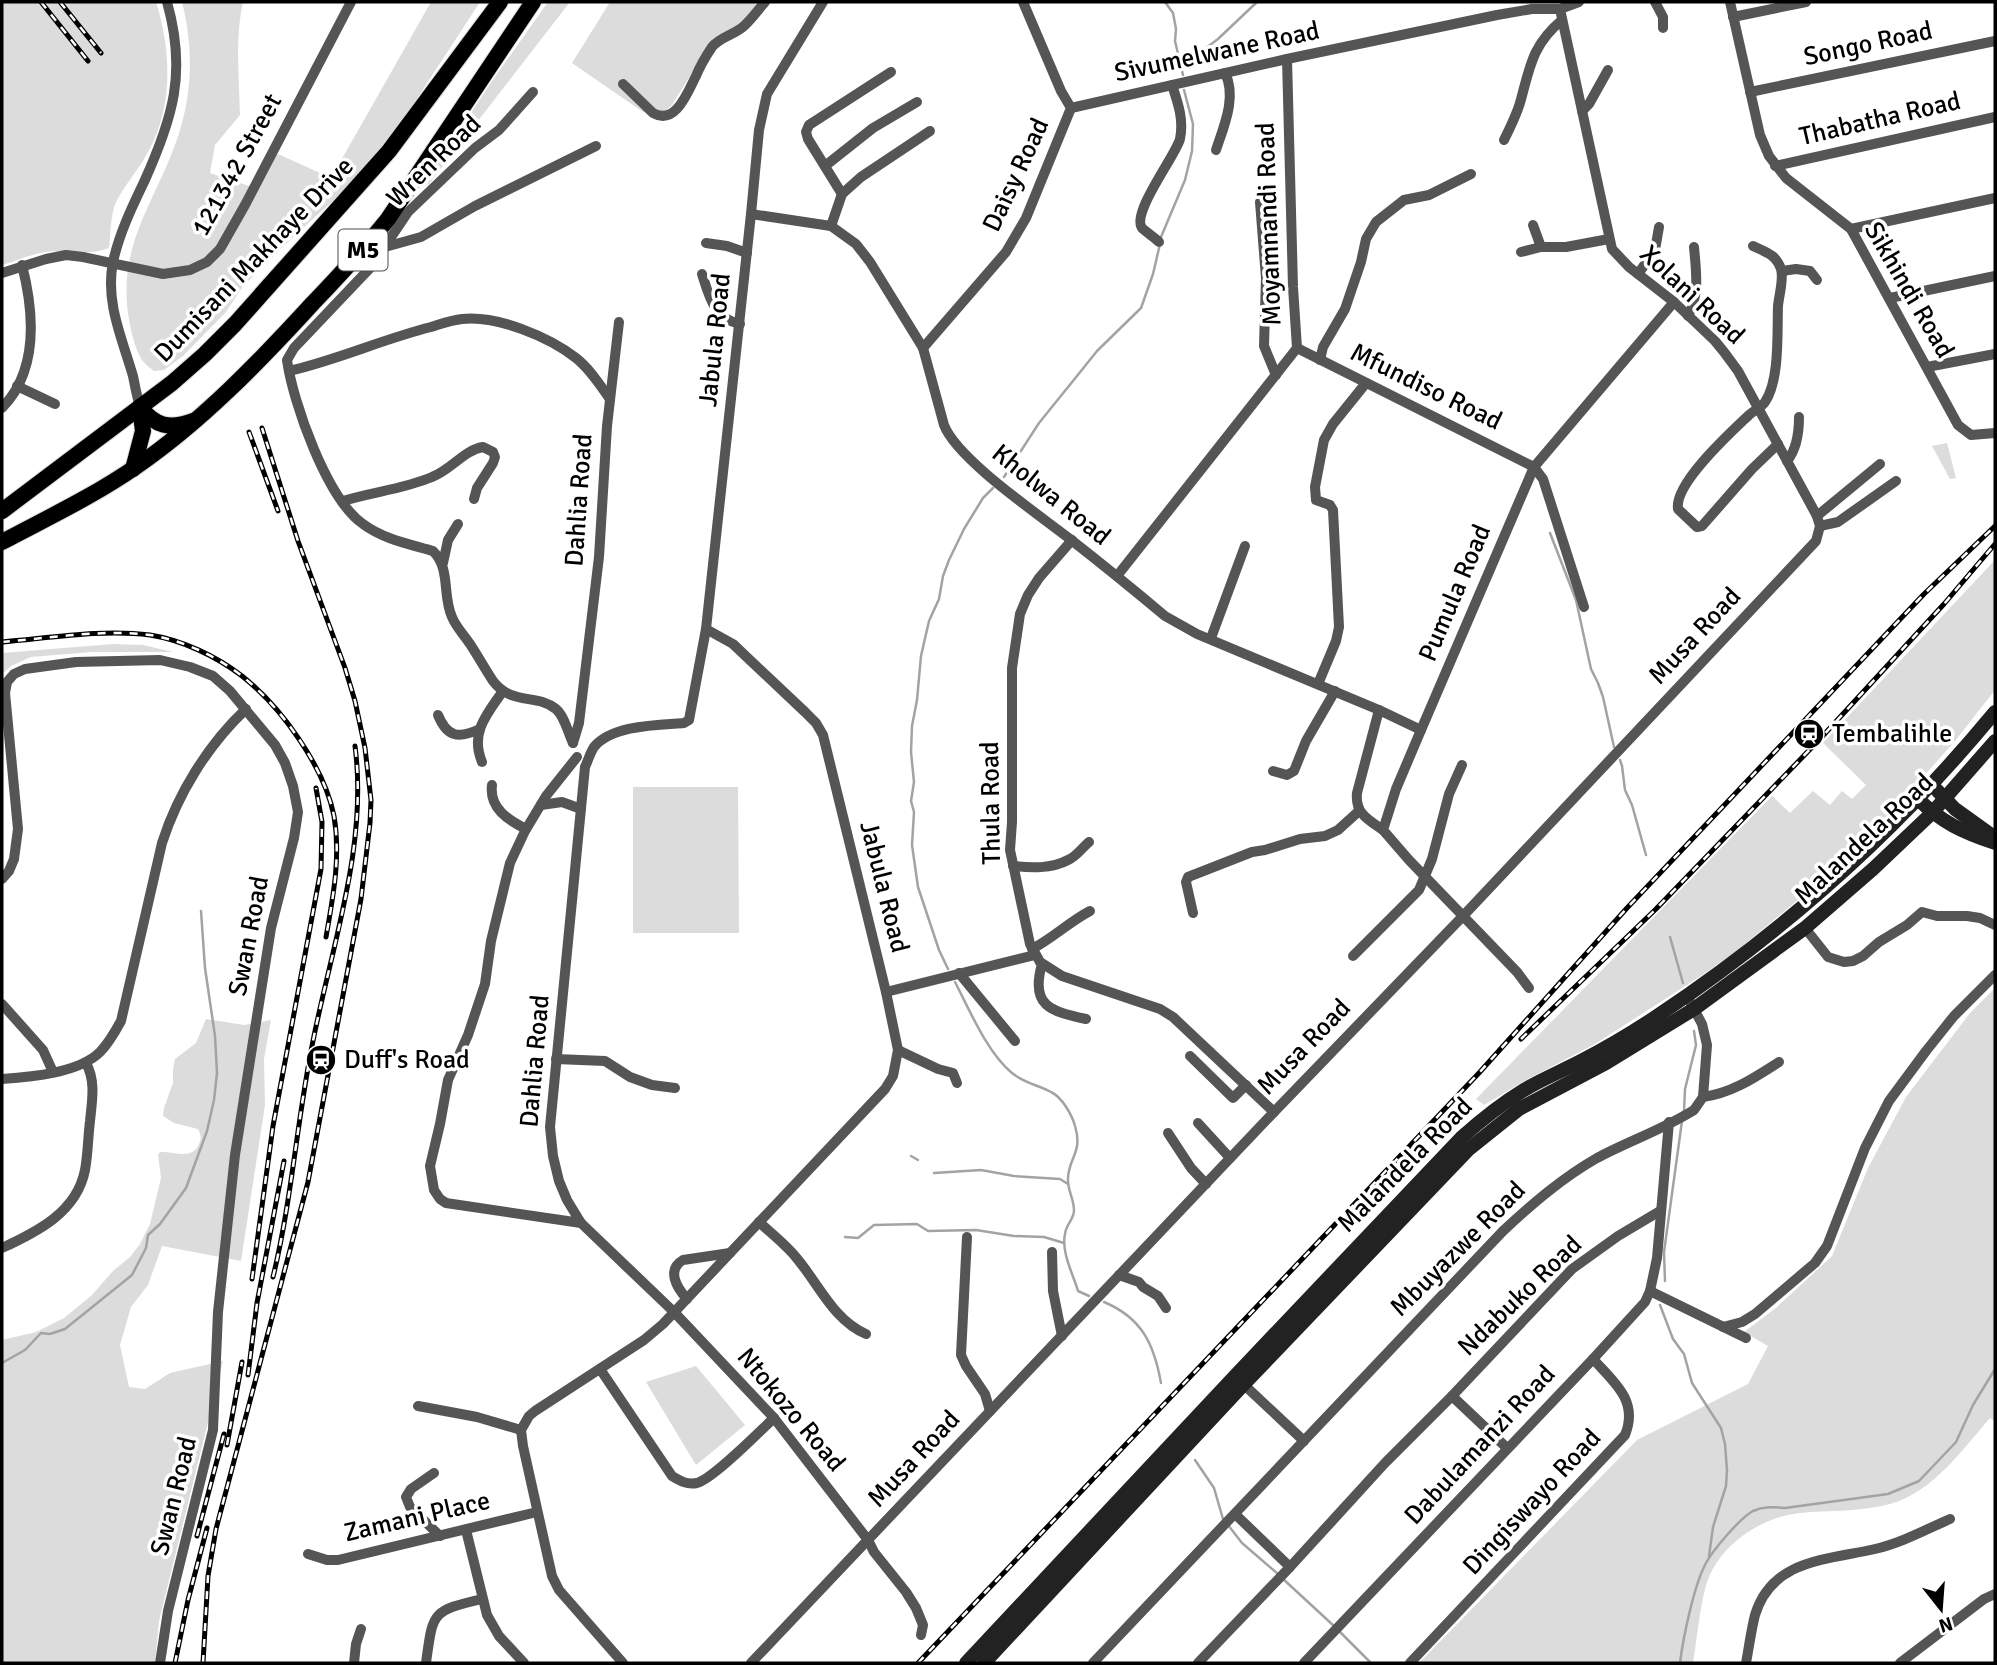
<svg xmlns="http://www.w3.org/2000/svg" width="1997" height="1665" font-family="Signika,sans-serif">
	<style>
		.green { fill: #dcdcdc }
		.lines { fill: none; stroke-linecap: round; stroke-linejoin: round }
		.stream { stroke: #a3a3a3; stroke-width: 2.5 }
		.primary-casing { stroke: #dbdbdb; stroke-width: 18 }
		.street { stroke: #555; stroke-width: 10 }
		.secondary { stroke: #222; stroke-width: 14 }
		.primary { stroke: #000; stroke-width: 16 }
		.rail-casing { stroke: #000; stroke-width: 5 }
		.rail { stroke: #fff; stroke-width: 2.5; stroke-dasharray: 8; stroke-linecap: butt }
		.labels { text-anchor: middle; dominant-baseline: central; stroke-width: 7; stroke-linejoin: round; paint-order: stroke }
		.shield { fill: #fff; stroke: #4c4c4c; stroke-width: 2 }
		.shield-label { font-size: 24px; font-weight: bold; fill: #000 }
		.street-label { font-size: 26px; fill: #000; stroke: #fff }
		.poi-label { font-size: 26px; fill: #000; stroke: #fff; text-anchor: start }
	</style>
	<rect width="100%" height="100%" fill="#fff"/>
	<g class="green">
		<path d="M2 2H156C170 46 173 97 154 140 145 162 128 180 117 200 110 213 111 234 109 248 88 257 68 248 46 252 31 254 16 261 2 265Z"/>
		<path d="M182 2H243C235 38 239 78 240 115L215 145 210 173 249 186 278 154 331 178 431 2H480L403 120 346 189 292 238 243 286 226 312 183 356 164 370 154 371C150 368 145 364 142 360 136 351 132 335 130 325 113 241 162 197 182 123 193 83 192 41 182 2Z"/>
		<path d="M548 2H570L429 184 422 188 492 81Z"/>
		<path d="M610 2H761L742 23 713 39 672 105 665 111 643 112 572 63Z"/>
		<path d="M1947 443 1956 478 1950 479 1932 446Z"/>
		<path d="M1995 560V690L1955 741 1898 805 1805 894 1739 949 1704 974 1595 1044 1526 1080 1484 1105 1476 1099 1772 796 1790 813 1813 791 1830 805 1842 791 1852 799 1866 785 1823 743Z"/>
		<path d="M113 644 143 645 173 652H92L31 657 11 666 2 674V653Z"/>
		<path d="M633 787H738L739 933H633Z"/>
		<path d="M1995 988V1421L1990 1418C1962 1450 1933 1492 1890 1504 1862 1512 1829 1510 1800 1513 1759 1517 1715 1548 1705 1589 1699 1613 1697 1639 1693 1663H1419L1637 1440 1748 1384 1768 1346 1744 1332 1777 1307 1832 1256 1868 1168 1906 1097 1970 1013Z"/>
		<path d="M206 1019 244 1025 271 1020 264 1059 265 1105 241 1261 162 1246 148 1285 131 1307 120 1345 129 1387 145 1389 170 1373 223 1361 159 1621 155 1663H5L2 1660V1340L36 1332 64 1318 91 1296 113 1271 130 1257 140 1244 150 1224 161 1178 158 1155 160 1152C173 1151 191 1160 198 1146 202 1140 201 1135 198 1129L174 1123 163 1116 164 1108 173 1083V1069L175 1059 196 1043Z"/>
		<path d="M696 1366 745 1425 696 1465 646 1382Z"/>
	</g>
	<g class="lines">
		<g class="stream">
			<path d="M1165 2 1173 13 1176 29 1175 41 1183 75"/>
			<path d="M1182 68 1186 63 1218 39 1257 2"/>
			<path d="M1161 237 1185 180 1192 151 1193 124 1184 90"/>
			<path d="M1004 477 1039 423 1081 371 1097 351 1141 308 1153 274 1160 244"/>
			<path d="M1550 533 1576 600 1591 669 1598 683 1603 697 1614 747"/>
			<path d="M1620 760 1622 766 1625 790 1632 805 1646 855"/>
			<path d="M1670 937 1683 983"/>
			<path d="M948 969 939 950 918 887 912 845 914 812 911 801 914 782 911 752 912 726 917 700 921 656 929 621 939 599 943 576 949 560 964 529 983 498 993 488"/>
			<path d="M955 982C970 1011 987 1052 1012 1073 1024 1083 1038 1085 1051 1092 1062 1097 1072 1115 1075 1126 1083 1152 1069 1157 1068 1178 1067 1189 1074 1199 1074 1210 1074 1220 1066 1224 1065 1234 1061 1252 1073 1274 1078 1291L1089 1296"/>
			<path d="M1684 1111 1685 1089 1696 1045 1694 1031"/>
			<path d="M911 1156 918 1160"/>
			<path d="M934 1173 981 1170 1014 1176 1060 1179 1068 1184"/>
			<path d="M845 1237 858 1238 874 1225 917 1224 928 1231 976 1230 1014 1236 1044 1237 1064 1243"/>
			<path d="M1665 1281 1664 1252 1682 1121"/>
			<path d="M1104 1302C1142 1318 1154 1344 1161 1383"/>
			<path d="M1660 1305 1673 1339 1684 1354 1692 1383 1721 1428 1725 1444 1727 1470 1726 1486 1713 1527 1709 1556"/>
			<path d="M2 1363 25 1350 41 1333 50 1334 65 1329 132 1275 146 1248 148 1235 160 1224 186 1188 207 1131 214 1100 217 1073 215 1036 205 968 201 911"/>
			<path d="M1195 1460 1214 1488 1223 1519"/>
			<path d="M1228 1525 1242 1543 1278 1574"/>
			<path d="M1282 1578 1334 1626"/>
			<path d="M1339 1631 1371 1663"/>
			<path d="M1680 1663C1683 1638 1694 1585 1706 1563 1713 1550 1740 1518 1753 1511 1764 1506 1774 1507 1785 1508L1888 1494 1919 1481 1956 1442 1973 1405 1995 1369"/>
		</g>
		<g class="primary-casing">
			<g id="primary">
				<path d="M140 407C155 426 169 430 193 421"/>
				<path d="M133 469 143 431 140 407"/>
				<path d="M2 511 172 383 205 354 235 324 389 151 500 2"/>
				<path d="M2 542C47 518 94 496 137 466 202 421 259 362 313 303 339 276 364 249 388 219L533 2"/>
			</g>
		</g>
		<g class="street">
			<path d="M1655 2 1663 17V28"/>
			<path d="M1730 2 1760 135 1769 156 1786 178 1851 229 1958 425 1971 435 1995 433"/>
			<path d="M1733 17 1806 2"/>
			<path d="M623 84 653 113C676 126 688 91 696 76 700 66 706 56 712 47 720 37 734 35 744 26 752 19 758 10 765 2"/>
			<path d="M533 92 499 130 475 148 408 212 371 267 294 348 287 360C293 403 327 499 363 524 383 539 409 544 433 551 451 569 442 595 452 617 456 627 464 635 470 644 478 656 485 669 493 681 512 706 536 693 556 709 565 717 568 733 573 743"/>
			<path d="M1750 92 1995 41"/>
			<path d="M1071 108 1287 59 1497 15 1532 9H1560L1579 2"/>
			<path d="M1582 111 1589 104 1608 70"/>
			<path d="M1504 140C1510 128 1516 116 1520 103 1530 67 1532 45 1562 20"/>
			<path d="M1216 150C1224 126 1237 97 1225 73"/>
			<path d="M825 166 873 128 917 102"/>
			<path d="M1775 166 1995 117"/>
			<path d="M842 194 808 139 806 132 809 125 891 72"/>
			<path d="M1260 202 1266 278 1264 346 1276 375"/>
			<path d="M751 214 831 226 856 244 870 262 923 348 944 425C957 459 1038 514 1070 539 1102 564 1134 590 1165 616L1197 634 1379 710 1421 730"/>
			<path d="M1533 225 1541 247"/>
			<path d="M831 226 842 194 861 177 930 131"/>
			<path d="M1851 229 1995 198"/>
			<path d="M1159 242C1154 237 1146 232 1142 228 1131 213 1176 155 1180 139 1184 120 1178 103 1172 85"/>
			<path d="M706 243 727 246 747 253"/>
			<path d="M1753 246C1765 252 1776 254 1781 269 1784 279 1779 295 1778 306 1777 332 1780 380 1765 402 1761 408 1753 411 1748 416 1730 433 1674 484 1678 509L1697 527 1702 526 1752 469 1778 444"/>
			<path d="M385 247 421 237 475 206 596 146"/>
			<path d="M1521 252 1541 247H1566L1609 239"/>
			<path d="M1782 271 1796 269 1810 271 1817 280"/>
			<path d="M2 273 46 259 66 255 83 257 163 274 190 270 207 262 220 249 245 205 351 2"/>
			<path d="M702 274C709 296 714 319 740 324"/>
			<path d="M1638 274 1655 250 1659 227"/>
			<path d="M1890 298 1995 276"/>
			<path d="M1688 316C1700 295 1696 270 1694 247"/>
			<path d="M923 348 1006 252 1026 218 1071 108 1061 91 1023 2"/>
			<path d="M1297 348 1534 467 1543 479 1584 607"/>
			<path d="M1320 360 1323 347 1345 309 1361 262 1366 239 1376 222 1404 200 1429 195 1471 174"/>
			<path d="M1927 367 1995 354"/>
			<path d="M289 371C337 360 383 339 431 327 441 324 452 320 462 319 497 315 549 337 576 358 590 369 600 385 610 399"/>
			<path d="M17 386 55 404"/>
			<path d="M140 407C137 397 135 386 133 376 122 338 105 302 113 262 119 234 132 207 144 182 173 118 187 72 167 2"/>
			<path d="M2 408C39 370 34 312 22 265"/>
			<path d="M1787 461C1797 449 1799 433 1799 417"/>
			<path d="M343 501C372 492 404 489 432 477 451 470 464 450 483 447L493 452 495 457 493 463 477 488 474 499"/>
			<path d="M1817 516 1880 464"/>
			<path d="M1820 526 1838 522 1896 481"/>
			<path d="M1072 540 1039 578 1028 595 1020 614 1012 668V822L1010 850 1030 944 1040 962 1062 976 1160 1009 1173 1017 1274 1112"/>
			<path d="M443 563 448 540 458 524"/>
			<path d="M1117 576 1297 348 1293 287 1287 59"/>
			<path d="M706 629 689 720 684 723C658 725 612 725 594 747 590 753 588 761 585 767L550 1127 553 1156 559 1181 567 1200 581 1223 674 1312 774 1418 868 1540 874 1552 906 1592 916 1608 923 1625 921 1635"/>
			<path d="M1211 638 1245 546"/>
			<path d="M1318 684 1336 641 1339 627 1333 510 1330 505 1316 500 1315 487 1324 440 1333 424 1366 383"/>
			<path d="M1379 710 1357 793C1355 813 1367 819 1383 830"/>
			<path d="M438 715C447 737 458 739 480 729"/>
			<path d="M573 743 579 723 599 557 607 426 619 322"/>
			<path d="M577 757 546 796 525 831 510 863 491 941 485 984 468 1035 448 1080 440 1124 430 1166 434 1190 440 1199 446 1203 581 1223"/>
			<path d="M482 762C470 733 486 715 503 691"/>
			<path d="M1273 771 1287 775 1294 771 1306 741 1335 691"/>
			<path d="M492 785C489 808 508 820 526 829"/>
			<path d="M541 805 562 802 581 809"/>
			<path d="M1013 866C1031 868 1051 869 1068 860 1076 857 1082 848 1089 842"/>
			<path d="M2 879 9 871 14 859 18 829 5 693 7 682 14 674 25 669 76 662 160 660 190 667 213 676 230 691 275 745 285 763 293 786 298 812 294 838 271 928 235 1155 218 1312 213 1430 168 1611 160 1663"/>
			<path d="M1193 913 1186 882 1188 877 1252 852 1265 850 1300 839 1325 836 1338 830 1359 811"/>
			<path d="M1805 928 1828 957 1844 962 1853 961 1863 956 1879 942 1907 925 1922 912 1937 916H1967L1980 918 1995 925"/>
			<path d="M1032 949C1053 938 1069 922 1090 911"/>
			<path d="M1353 956 1419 890 1432 859 1449 794 1462 765"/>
			<path d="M1042 964C1030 1006 1050 1011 1086 1019"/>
			<path d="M959 973 1015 1041"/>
			<path d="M1529 988 1517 972 1409 860 1383 830 1396 789 1421 730 1534 467 1674 302"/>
			<path d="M886 992 1035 955"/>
			<path d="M2 1004 43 1050 53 1072"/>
			<path d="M898 1050 938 1069 953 1073 957 1083"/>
			<path d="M1190 1056 1233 1098 1246 1085"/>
			<path d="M556 1059 605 1061 630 1077 652 1085 675 1088"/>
			<path d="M2 1079C31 1077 79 1073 100 1052 109 1043 115 1032 121 1021L162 843C178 793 208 745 246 709"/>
			<path d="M1703 1097C1732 1093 1754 1078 1779 1062"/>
			<path d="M1198 1123 1230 1158"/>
			<path d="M1168 1133 1191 1168 1206 1184"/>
			<path d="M759 1222C773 1235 788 1246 799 1261 820 1287 835 1321 866 1334"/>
			<path d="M967 1237 961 1355 966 1366 985 1394 990 1411"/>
			<path d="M2 1248C37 1232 77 1212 85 1170 88 1154 88 1137 90 1121 92 1101 96 1081 86 1063"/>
			<path d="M1052 1252 1053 1291 1062 1336"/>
			<path d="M1119 1275 1139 1282 1143 1287 1158 1296 1166 1308"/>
			<path d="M1650 1291 1746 1338"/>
			<path d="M687 1299C677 1288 666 1270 683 1260L730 1253"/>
			<path d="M1723 1327 1742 1322 1755 1314 1815 1263 1827 1246 1865 1148 1889 1101 1926 1051 1954 1016 1995 975"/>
			<path d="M600 1369 672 1476C680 1481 687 1485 697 1483 713 1479 760 1431 774 1418"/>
			<path d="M1240 1381 1304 1441"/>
			<path d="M1452 1396 1507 1448"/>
			<path d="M418 1406 477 1417 521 1430"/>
			<path d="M434 1473 411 1489 406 1497 410 1507 440 1536"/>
			<path d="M1235 1514 1290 1567"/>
			<path d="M466 1530 487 1615 499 1636 524 1663"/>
			<path d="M308 1554 327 1560H338L537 1512"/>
			<path d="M354 1663 356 1644 361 1629"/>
			<path d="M426 1663C433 1612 431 1611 482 1599"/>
			<path d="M623 1663 559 1590 552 1576 523 1446 521 1430 529 1416 535 1411 644 1340 663 1324 885 1089 893 1076 898 1050 886 992 823 735 816 723 805 712 733 644 706 629 751 214 759 130 767 94 823 2"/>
			<path d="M751 1663 1274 1112 1464 915 1816 541 1820 526 1817 516 1738 371 1724 352 1715 341 1674 302 1629 267 1612 249 1560 9"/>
			<path d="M1093 1663 1503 1231C1532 1204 1562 1178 1597 1158 1629 1141 1664 1129 1694 1110L1703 1097 1707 1045 1702 1024 1687 996"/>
			<path d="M1198 1663 1290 1567 1385 1463 1452 1396 1572 1269 1618 1236 1660 1211"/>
			<path d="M1304 1663 1593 1359 1645 1302 1650 1291 1657 1258 1669 1122"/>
			<path d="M1410 1663 1625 1435C1639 1401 1614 1382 1593 1359"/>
			<path d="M1746 1663C1749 1647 1751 1631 1755 1615 1772 1559 1827 1560 1875 1549 1901 1543 1925 1530 1950 1519"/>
			<path d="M1900 1663 1984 1599 1995 1594"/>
		</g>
		<g class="secondary">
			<path d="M1931 784 1955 809 1994 837"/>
			<path d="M1917 798C1942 823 1963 832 1995 843"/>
			<path d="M966 1663 1235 1376 1461 1138C1481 1120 1501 1104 1524 1090 1542 1079 1562 1071 1581 1061 1606 1048 1630 1034 1654 1018 1784 932 1896 832 1995 712"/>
			<path d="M984 1663 1244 1384 1469 1149 1519 1109 1606 1063 1694 1009 1805 928 1873 869 1932 813 1995 741"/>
		</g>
		<use href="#primary" class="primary"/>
		<g class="rail-casing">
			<g id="rail">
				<path d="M41 2 88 61"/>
				<path d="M60 2 101 53"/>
				<path d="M249 432 278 511"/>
				<path d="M2 642C50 638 102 629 150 635 182 640 216 656 242 676 281 707 324 766 334 816 341 857 333 897 326 937"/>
				<path d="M1521 1039 1656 909 1819 740 1944 604 1995 544"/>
				<path d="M273 1277C292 1199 297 1119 313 1041 332 945 368 845 355 746"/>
				<path d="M252 1279 273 1126 321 869 322 822 316 788"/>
				<path d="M248 1375 257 1303 284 1161"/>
				<path d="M227 1445 242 1362"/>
				<path d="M197 1536 224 1434"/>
				<path d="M175 1663 188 1600 207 1528"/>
				<path d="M203 1663 208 1576 216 1529 308 1182 361 899 370 823 371 800 365 748 355 701 345 668 298 541 262 428"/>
				<path d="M918 1663 1479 1073 1627 908 1924 594 1995 526"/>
			</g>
		</g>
		<use href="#rail" class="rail"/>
	</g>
	<defs>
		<g id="station-disc" transform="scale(1.575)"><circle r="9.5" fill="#000" stroke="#fff"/><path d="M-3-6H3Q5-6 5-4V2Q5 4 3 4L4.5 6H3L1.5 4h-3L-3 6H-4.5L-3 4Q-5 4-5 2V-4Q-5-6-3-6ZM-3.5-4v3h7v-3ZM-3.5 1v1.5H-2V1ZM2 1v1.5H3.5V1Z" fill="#fff"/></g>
	</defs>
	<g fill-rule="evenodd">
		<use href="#station-disc" x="1809" y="734"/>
		<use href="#station-disc" x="321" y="1060"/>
	</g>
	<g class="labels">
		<rect class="shield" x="338.5" y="229.5" width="49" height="41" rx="5"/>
		<g class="shield-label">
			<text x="363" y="250">M5</text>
		</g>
		<g class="street-label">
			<text transform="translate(1868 44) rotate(-12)">Songo Road</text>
			<text transform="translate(1217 52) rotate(-12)">Sivumelwane Road</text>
			<text transform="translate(1880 119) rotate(-13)">Thabatha Road</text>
			<text transform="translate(434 161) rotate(-44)">Wren Road</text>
			<text transform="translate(237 165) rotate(-61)">121342 Street</text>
			<text transform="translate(1016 175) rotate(-65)">Daisy Road</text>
			<text transform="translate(1269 224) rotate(-92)">Moyamnandi Road</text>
			<text transform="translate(254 260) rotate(-46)">Dumisani Makhaye Drive</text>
			<text transform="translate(1909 290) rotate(60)">Sikhindi Road</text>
			<text transform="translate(1692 295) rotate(43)">Xolani Road</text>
			<text transform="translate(715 340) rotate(-84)">Jabula Road</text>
			<text transform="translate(1426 387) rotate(26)">Mfundiso Road</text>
			<text transform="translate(1051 495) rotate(39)">Kholwa Road</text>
			<text transform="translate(579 500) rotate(-86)">Dahlia Road</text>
			<text transform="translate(1455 593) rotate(-67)">Pumula Road</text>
			<text transform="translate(1695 636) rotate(-47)">Musa Road</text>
			<text transform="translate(991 803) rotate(-91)">Thula Road</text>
			<text transform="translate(1864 839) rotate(-43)">Malandela Road</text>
			<text transform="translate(884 887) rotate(76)">Jabula Road</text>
			<text transform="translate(249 936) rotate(-79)">Swan Road</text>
			<text transform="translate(1304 1047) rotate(-46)">Musa Road</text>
			<text transform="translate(535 1061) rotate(-85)">Dahlia Road</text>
			<text transform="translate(1405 1165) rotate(-45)">Malandela Road</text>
			<text transform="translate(1458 1249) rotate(-45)">Mbuyazwe Road</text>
			<text transform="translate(1520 1296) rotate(-44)">Ndabuko Road</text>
			<text transform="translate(791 1410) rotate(50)">Ntokozo Road</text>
			<text transform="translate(1480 1445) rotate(-47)">Dabulamanzi Road</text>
			<text transform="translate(914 1459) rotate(-47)">Musa Road</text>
			<text transform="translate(174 1496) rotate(-76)">Swan Road</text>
			<text transform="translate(1532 1502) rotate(-47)">Dingiswayo Road</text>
			<text transform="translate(417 1517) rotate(-13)">Zamani Place</text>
		</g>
		<g class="poi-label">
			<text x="1832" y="734">Tembalihle</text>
			<text x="344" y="1060">Duff's Road</text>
		</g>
	</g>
	<rect width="1997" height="1665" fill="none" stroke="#000000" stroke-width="7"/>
	<g transform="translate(1941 1609) rotate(163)" stroke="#ffffff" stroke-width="5" paint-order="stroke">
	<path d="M0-5L12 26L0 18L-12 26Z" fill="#000000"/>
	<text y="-10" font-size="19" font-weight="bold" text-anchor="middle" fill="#000000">N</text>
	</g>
</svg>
